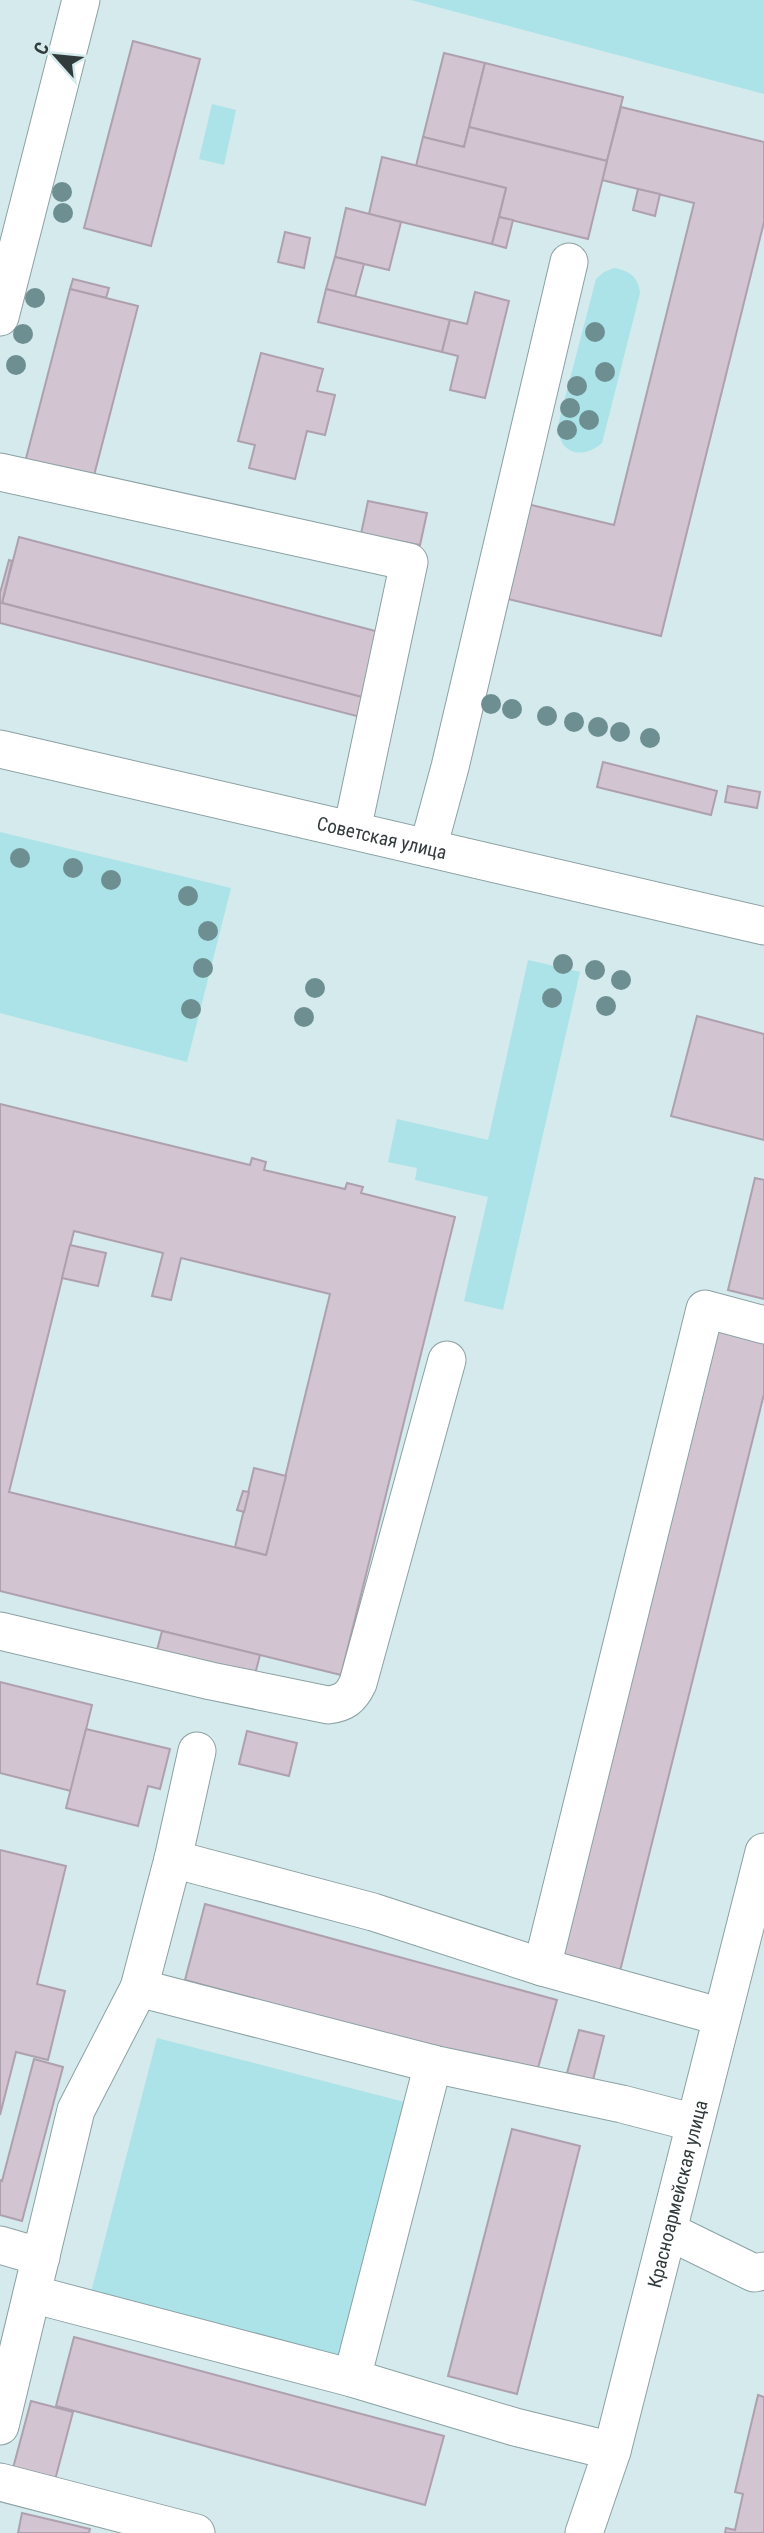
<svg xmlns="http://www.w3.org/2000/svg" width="764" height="2533" font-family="'Roboto Condensed',sans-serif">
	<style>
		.green { fill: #abe3e8 }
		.building { fill: #d2c4d1; stroke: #aea0ad; stroke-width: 2; fill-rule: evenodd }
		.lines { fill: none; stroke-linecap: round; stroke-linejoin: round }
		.minor-casing { stroke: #8ca1a3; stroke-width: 39 }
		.minor { stroke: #fff; stroke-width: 37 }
		.tree { fill: #6e8f92 }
		.labels { text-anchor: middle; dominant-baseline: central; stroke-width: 6; stroke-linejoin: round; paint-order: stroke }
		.street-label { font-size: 19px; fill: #323b3c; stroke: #d4eaec }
	</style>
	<rect width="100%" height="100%" fill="#d4eaec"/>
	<g class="green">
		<path d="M411 0H764V94Z"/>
		<path d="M212 104 236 110 224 165 199 159Z"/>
		<path d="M614 268C630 271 638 277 640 293L602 443C581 461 558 453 558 425L596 279 604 272Z"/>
		<path d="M0 832 231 888 187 1062 0 1013Z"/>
		<path d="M528 960 580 972 503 1310 464 1301 488 1197 415 1180 417 1168 388 1162 397 1119 488 1140Z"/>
		<path d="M157 2038 416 2105 347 2371 88 2304Z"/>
	</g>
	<g class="building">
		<path d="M133 41 200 59 151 246 84 228Z"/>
		<path d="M444 53 485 63 464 147 423 137Z"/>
		<path d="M485 63 623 97 607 161 469 127Z"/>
		<path d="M621 107 764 142V222L661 636 500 597 523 503 614 525 694 203 602 180Z"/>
		<path d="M469 127 607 161 588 239 499 217 506 188 416 166 423 137 464 147Z"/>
		<path d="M382 157 506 188 492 244 369 214Z"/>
		<path d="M638 189 660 194 655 216 633 210Z"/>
		<path d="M346 208 401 222 389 270 335 257Z"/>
		<path d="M499 217 513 220 506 248 492 244Z"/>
		<path d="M285 232 310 238 304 268 278 262Z"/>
		<path d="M335 257 364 264 355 297 326 289Z"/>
		<path d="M73 279 109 288 106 298 70 289Z"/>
		<path d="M70 289 138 306 91 487 23 470Z"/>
		<path d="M326 289 450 320 442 352 318 322Z"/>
		<path d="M475 292 509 301 485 398 450 390 458 356 442 352 450 320 467 324Z"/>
		<path d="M261 353 323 369 317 391 335 395 325 435 307 431 295 479 249 468 255 445 238 441Z"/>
		<path d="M368 501 427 513 420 545 361 534Z"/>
		<path d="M19 537 379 632 362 697 2 603Z"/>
		<path d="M9 560 12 561 2 603 362 697 364 718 0 623V593Z"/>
		<path d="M603 762 717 791 711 815 597 787Z"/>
		<path d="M728 786 760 792 757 808 725 802Z"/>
		<path d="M697 1016 764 1034V1140L671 1116Z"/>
		<path d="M0 1104 250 1165 252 1158 266 1162 264 1170 345 1189 347 1183 363 1187 361 1193 455 1217 341 1675 0 1591ZM74 1231 163 1253 152 1296 171 1300 181 1258 330 1294 266 1555 9 1492Z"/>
		<path d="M755 1178 764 1180V1299L728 1290Z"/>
		<path d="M70 1245 106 1253 98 1286 62 1278Z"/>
		<path d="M712 1317 764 1330V1394L620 1971 552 1954Z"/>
		<path d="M254 1468 286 1476 266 1555 235 1547Z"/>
		<path d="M243 1491 249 1492 244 1512 237 1510Z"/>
		<path d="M162 1631 260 1655 254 1678 156 1654Z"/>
		<path d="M0 1682 92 1705 71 1791 0 1773Z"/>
		<path d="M86 1729 170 1749 160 1789 148 1786 138 1826 66 1808Z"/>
		<path d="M247 1731 297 1743 289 1776 239 1764Z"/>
		<path d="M0 1850 66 1866 37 1984 65 1991 48 2060 16 2052 0 2115Z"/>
		<path d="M205 1904 557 2000 536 2075 185 1980Z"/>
		<path d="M579 2030 604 2036 593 2080 567 2073Z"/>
		<path d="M34 2059 63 2067 22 2221 0 2215V2180L2 2181Z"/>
		<path d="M512 2129 580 2146 517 2394 448 2376Z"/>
		<path d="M74 2337 444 2436 425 2505 56 2406Z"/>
		<path d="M758 2395 764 2397V2533H725L726 2528 735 2530 743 2494 735 2492Z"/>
		<path d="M31 2401 73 2412 55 2480 13 2468Z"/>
		<path d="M22 2513 90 2529 89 2533H18Z"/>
	</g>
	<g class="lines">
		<g class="minor-casing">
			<g id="minor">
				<path d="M0 317 81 0"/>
				<path d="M0 472 409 562 352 830"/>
				<path id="s1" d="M0 749 764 926"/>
				<path d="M428 848 450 767 569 262"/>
				<path d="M0 1631 211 1681 328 1705C344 1703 351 1698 358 1683L447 1360"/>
				<path d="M173 1859 373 1912 542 1967 722 2017"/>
				<path d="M542 1967 705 1309 764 1325"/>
				<path d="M139 1988 433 2064 622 2104 695 2123"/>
				<path d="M433 2064 352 2378 515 2427 612 2451"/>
				<path d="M668 2231 754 2273 764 2271"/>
				<path d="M0 2245 41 2257"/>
				<path d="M32 2294 352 2378"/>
				<path d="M0 2426 76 2110 139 1988 173 1859 197 1751"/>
				<path d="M0 2482 196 2533"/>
				<path id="s2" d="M584 2533 612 2451 764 1852"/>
			</g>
		</g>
		<use href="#minor" class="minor"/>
	</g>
	<g class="tree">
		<circle cx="62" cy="192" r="10"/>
		<circle cx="63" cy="213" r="10"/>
		<circle cx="35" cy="298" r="10"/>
		<circle cx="595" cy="332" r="10"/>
		<circle cx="23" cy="334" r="10"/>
		<circle cx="16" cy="365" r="10"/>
		<circle cx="605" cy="372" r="10"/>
		<circle cx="577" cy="386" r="10"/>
		<circle cx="570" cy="408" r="10"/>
		<circle cx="589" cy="420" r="10"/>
		<circle cx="567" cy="430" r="10"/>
		<circle cx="491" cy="704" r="10"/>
		<circle cx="512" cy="709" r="10"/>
		<circle cx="547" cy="716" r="10"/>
		<circle cx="574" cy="722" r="10"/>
		<circle cx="598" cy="727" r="10"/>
		<circle cx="620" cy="732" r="10"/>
		<circle cx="650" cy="738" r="10"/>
		<circle cx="20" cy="858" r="10"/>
		<circle cx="73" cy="868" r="10"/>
		<circle cx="111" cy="880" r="10"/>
		<circle cx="188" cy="896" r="10"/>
		<circle cx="208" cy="931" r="10"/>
		<circle cx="563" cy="964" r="10"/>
		<circle cx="203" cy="968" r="10"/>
		<circle cx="595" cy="970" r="10"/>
		<circle cx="621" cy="980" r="10"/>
		<circle cx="315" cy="988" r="10"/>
		<circle cx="552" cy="998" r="10"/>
		<circle cx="606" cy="1006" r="10"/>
		<circle cx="191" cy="1009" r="10"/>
		<circle cx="304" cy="1017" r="10"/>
	</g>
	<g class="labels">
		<g class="street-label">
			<text stroke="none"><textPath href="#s1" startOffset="392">Советская улица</textPath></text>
			<text stroke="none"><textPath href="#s2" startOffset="352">Красноармейская улица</textPath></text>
		</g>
	</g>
	<g transform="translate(56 56) rotate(297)" stroke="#d4eaec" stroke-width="5" paint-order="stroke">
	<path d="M0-5L12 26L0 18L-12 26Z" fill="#323b3c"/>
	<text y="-10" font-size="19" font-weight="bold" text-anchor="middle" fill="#323b3c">С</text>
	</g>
</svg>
